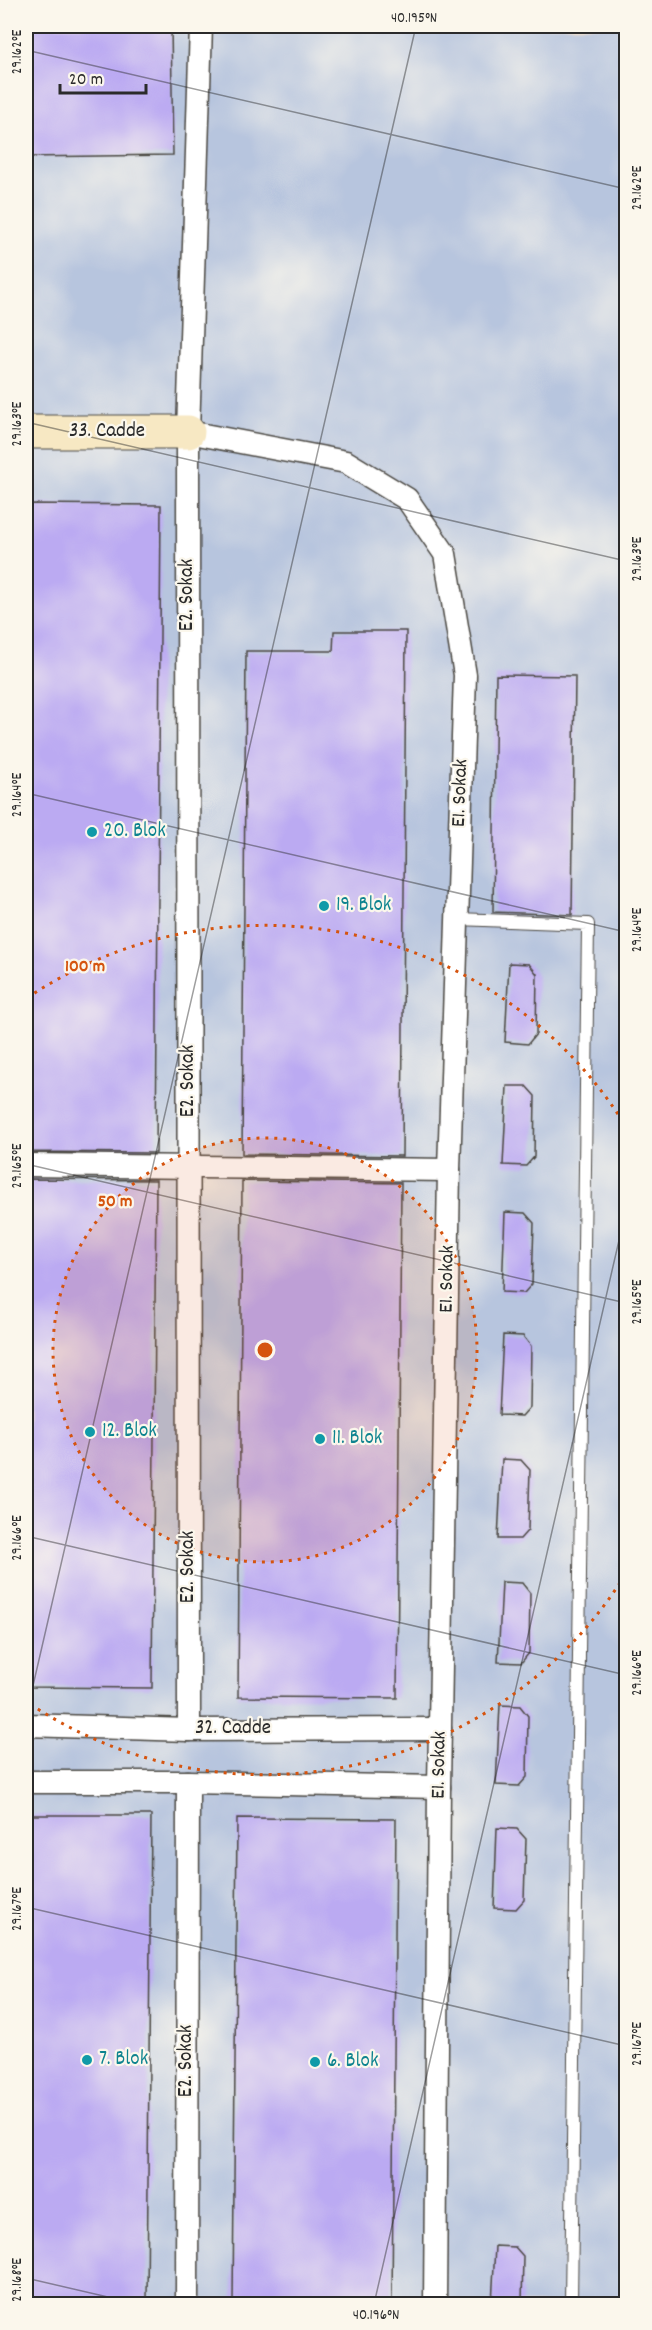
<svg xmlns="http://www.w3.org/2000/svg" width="652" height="2330" font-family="Dekko,sans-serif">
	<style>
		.industrial { fill: #b7c5de }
		.building { fill: #bbaaf2 }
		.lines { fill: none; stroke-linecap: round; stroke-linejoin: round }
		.service-casing { stroke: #494641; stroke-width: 14 }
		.minor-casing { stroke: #494641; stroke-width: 25 }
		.secondary-casing { stroke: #494641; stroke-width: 35 }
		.service { stroke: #fff; stroke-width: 12 }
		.minor { stroke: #fff; stroke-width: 22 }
		.secondary { stroke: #f7e8c3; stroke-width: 33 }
		.ticks { fill: none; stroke: #2b2b2b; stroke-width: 1.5; stroke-opacity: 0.45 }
		.ring { fill: none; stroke: #d5540f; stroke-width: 3; stroke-dasharray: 3 6 }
		.culture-dot { fill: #0f9aa8; stroke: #fbf7ec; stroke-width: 2 }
		.labels { text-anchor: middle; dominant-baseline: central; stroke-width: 4.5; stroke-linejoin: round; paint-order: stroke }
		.street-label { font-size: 21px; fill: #2b2b2b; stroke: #fbf7ec }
		.culture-label { font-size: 21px; fill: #0d838f; stroke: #fbf7ec; text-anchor: start }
		.centre { fill: #d5540f; stroke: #fbf7ec; stroke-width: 3 }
		.ring-label { font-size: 18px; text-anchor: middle; font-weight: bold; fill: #d5540f; stroke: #fbf7ec; stroke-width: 4.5; stroke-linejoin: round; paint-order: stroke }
		.neatline { fill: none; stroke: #2b2b2b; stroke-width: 2 }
		.ticks-label { font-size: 15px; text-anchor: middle; fill: #2b2b2b }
	</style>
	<rect width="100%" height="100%" fill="#fbf7ec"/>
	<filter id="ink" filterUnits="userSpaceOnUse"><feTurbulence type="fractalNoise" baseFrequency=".0167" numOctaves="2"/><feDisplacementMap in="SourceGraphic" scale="12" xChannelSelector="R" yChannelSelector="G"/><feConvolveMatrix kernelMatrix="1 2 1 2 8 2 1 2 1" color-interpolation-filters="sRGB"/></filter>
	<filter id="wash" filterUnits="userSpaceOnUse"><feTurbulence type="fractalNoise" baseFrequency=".008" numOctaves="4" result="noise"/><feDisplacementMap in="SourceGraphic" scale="24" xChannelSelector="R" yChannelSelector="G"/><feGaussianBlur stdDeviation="1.35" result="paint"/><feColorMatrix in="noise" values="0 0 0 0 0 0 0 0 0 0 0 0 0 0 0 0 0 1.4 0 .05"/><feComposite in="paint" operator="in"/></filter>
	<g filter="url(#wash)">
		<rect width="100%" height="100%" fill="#f3ddbf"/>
		<rect class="industrial" x="26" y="26" width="600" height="2278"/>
		<g id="blocks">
			<g class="building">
				<path d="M26 26H171L173 155 26 157Z"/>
				<path d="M26 504 161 505 156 1153 26 1152Z"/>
				<path d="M334 631H406L402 1156 242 1154 246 651H333Z"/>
				<path d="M496 675 575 676 572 915 493 912Z"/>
				<path d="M509 963 529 964 537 974 536 1034 528 1044 505 1042Z"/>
				<path d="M507 1086H526L535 1096 534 1157 526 1166 503 1165Z"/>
				<path d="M26 1179 156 1180 152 1688 26 1687Z"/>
				<path d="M242 1181 401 1183 397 1698 238 1697Z"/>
				<path d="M505 1212 525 1213 534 1223 532 1284 524 1293 502 1292Z"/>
				<path d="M503 1335 523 1336 531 1346 530 1407 522 1416 499 1415Z"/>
				<path d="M502 1459 521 1460 530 1470 528 1530 520 1539H498Z"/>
				<path d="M502 1582 522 1583 530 1593 529 1653 521 1663 498 1662Z"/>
				<path d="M500 1705 520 1706 528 1716 527 1777 519 1786 496 1785Z"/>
				<path d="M26 1815H151L147 2304H26Z"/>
				<path d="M237 1818 396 1819 392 2304H233Z"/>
				<path d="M497 1828 517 1829 526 1839 524 1900 516 1909 494 1908Z"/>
				<path d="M495 2246 515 2247 523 2256 522 2304H492Z"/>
			</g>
		</g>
	</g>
	<g filter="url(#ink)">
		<use href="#blocks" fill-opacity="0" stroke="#494641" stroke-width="1.5"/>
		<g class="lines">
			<g class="service-casing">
				<path id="service" d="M457 919 588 924 571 2304"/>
			</g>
			<g class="minor-casing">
				<g id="minor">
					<path d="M188 432 346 462 407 499 445 554 465 675 449 1170 439 1787 435 2304"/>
					<path d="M26 1165 449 1170"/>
					<path d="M26 1725 189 1730 440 1729"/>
					<path d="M189 1730 188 432 201 26"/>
					<path d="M26 1782H188L439 1787"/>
					<path d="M187 2304 188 1782"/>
				</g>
			</g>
			<g class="secondary-casing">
				<path id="secondary" d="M26 432H188"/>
			</g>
			<use href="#service" class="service"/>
			<use href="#minor" class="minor"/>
			<use href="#secondary" class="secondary"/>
		</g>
	</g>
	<path class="ticks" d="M26 50 626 189M26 422 626 561M26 793 626 932M26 1164 626 1303M26 1536 626 1675M26 1716 416 26M26 1907 626 2046M26 2278 138 2304M374 2304 626 1210"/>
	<circle cx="265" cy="1350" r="212" fill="#d5540f" fill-opacity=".12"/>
	<g class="ring">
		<circle cx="265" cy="1350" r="212"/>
		<path d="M625 1575A425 425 0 0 1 27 1702M27 998A425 425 0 0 1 625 1125"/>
	</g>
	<g class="culture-dot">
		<circle cx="92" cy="832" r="6"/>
		<circle cx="324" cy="906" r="6"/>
		<circle cx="90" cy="1432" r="6"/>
		<circle cx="320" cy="1439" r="6"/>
		<circle cx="87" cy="2060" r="6"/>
		<circle cx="315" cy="2062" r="6"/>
	</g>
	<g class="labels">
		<g class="street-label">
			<text x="107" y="432">33. Cadde</text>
			<text transform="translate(188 595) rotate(-90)">E2. Sokak</text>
			<text transform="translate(461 793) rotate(-88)">E1. Sokak</text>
			<text transform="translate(189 1081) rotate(-90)">E2. Sokak</text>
			<text transform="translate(448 1279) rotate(-89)">E1. Sokak</text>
			<text transform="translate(189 1567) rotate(-90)">E2. Sokak</text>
			<text x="233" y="1729">32. Cadde</text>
			<text transform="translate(440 1765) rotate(-89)">E1. Sokak</text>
			<text transform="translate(187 2061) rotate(-90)">E2. Sokak</text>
		</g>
		<g class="culture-label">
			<text x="104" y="832">20. Blok</text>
			<text x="336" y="906">19. Blok</text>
			<text x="102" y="1432">12. Blok</text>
			<text x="332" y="1439">11. Blok</text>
			<text x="99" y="2060">7. Blok</text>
			<text x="327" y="2062">6. Blok</text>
		</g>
	</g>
	<circle cx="265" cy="1350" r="9" class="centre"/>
	<g class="ring-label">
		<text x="85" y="971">100 m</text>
		<text x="115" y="1206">50 m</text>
	</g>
	<rect width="652" height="2330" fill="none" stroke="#fbf7ec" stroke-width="66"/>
	<path d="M60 84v9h86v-9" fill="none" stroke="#2b2b2b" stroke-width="3"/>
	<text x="69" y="84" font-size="18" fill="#2b2b2b" stroke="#fbf7ec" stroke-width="4.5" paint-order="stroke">20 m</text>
	<rect x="33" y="33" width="586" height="2264" class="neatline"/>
	<g class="ticks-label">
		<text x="414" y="22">40.195°N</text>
		<text transform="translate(16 52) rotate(-90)" y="5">29.162°E</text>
		<text transform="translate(636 188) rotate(-90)" y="5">29.162°E</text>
		<text transform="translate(16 424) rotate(-90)" y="5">29.163°E</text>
		<text transform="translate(636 559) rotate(-90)" y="5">29.163°E</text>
		<text transform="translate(16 795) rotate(-90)" y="5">29.164°E</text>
		<text transform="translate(636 930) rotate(-90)" y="5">29.164°E</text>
		<text transform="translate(16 1166) rotate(-90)" y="5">29.165°E</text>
		<text transform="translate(636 1302) rotate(-90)" y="5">29.165°E</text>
		<text transform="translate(16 1538) rotate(-90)" y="5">29.166°E</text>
		<text transform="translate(636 1673) rotate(-90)" y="5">29.166°E</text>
		<text transform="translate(16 1909) rotate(-90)" y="5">29.167°E</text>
		<text transform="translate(636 2044) rotate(-90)" y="5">29.167°E</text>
		<text transform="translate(16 2280) rotate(-90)" y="5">29.168°E</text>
		<text x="376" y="2319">40.196°N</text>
	</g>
</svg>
